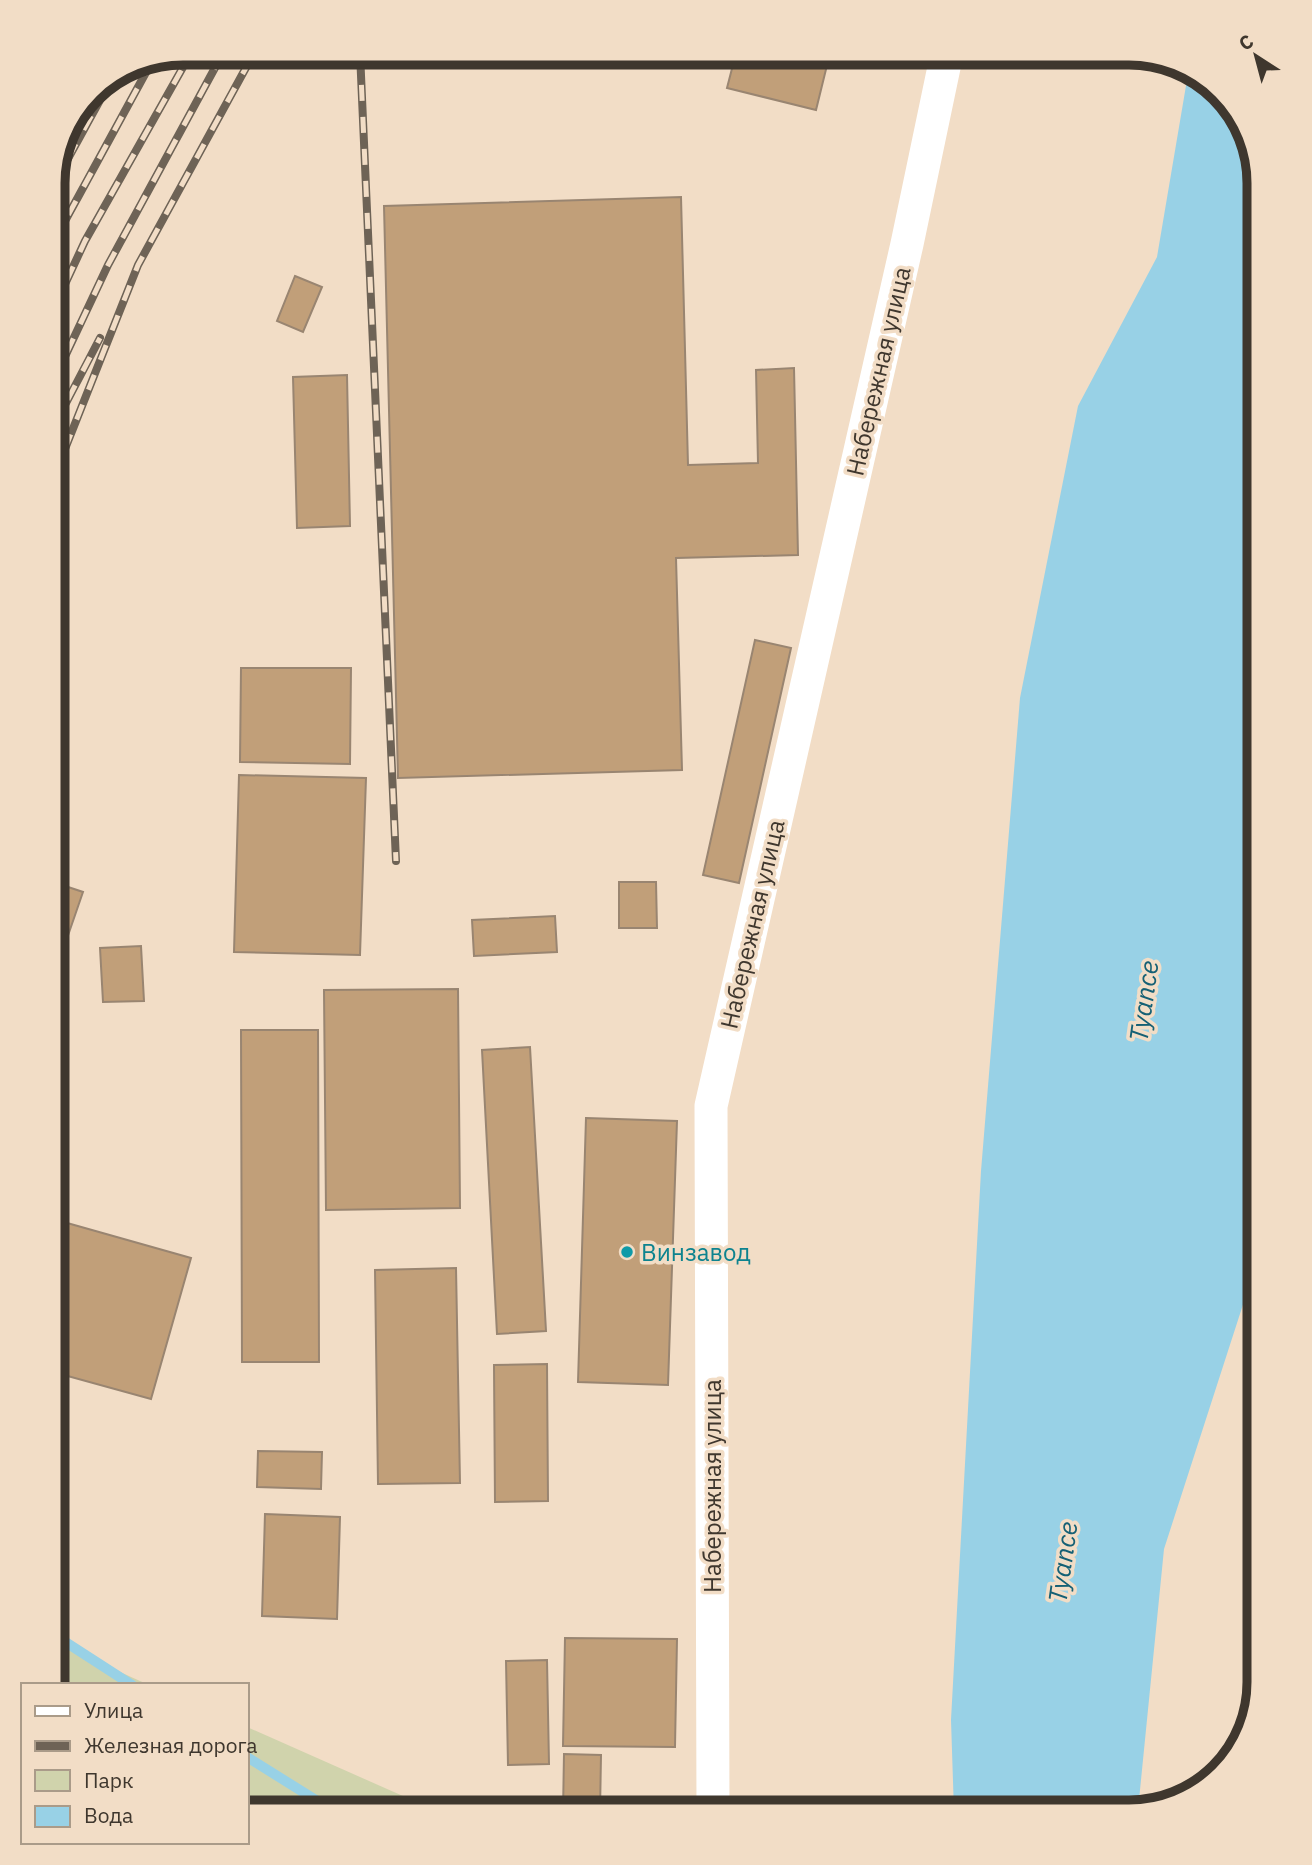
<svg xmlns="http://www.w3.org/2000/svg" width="1312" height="1865" font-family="'IBM Plex Sans',sans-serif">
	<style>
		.green { fill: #d0d3ac }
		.water { fill: #98d1e6 }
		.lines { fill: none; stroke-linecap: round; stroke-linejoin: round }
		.stream { stroke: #98d1e6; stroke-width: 10 }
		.building { fill: #c19f79; stroke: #998571; stroke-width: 2 }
		.minor { stroke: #fff; stroke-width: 33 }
		.rail-casing { stroke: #6e6356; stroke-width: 8 }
		.rail { stroke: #f2ddc6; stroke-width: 5; stroke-dasharray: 16; stroke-linecap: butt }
		.culture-dot { fill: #0f9aa8; stroke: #f2ddc6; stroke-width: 2.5 }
		.labels { text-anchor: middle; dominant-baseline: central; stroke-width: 7; stroke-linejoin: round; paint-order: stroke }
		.street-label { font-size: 24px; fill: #3f372e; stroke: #f2ddc6 }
		.culture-label { font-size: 24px; fill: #0d838f; stroke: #f2ddc6; text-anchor: start }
		.water-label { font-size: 26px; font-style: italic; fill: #156075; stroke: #f2ddc6 }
		.rim { fill: none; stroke: #3f372e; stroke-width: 9 }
	</style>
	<rect width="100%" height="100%" fill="#f2ddc6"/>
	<g class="green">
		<path d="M53 1642 149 1685H53Z"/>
		<path d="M247 1727 412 1800 424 1812H247Z"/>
	</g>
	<path class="water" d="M1189 68 1195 70 1242 117 1259 183V1255L1164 1549 1138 1810 954 1812 951 1720 981 1171 1020 698 1078 406 1157 257Z"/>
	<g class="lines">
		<g class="stream">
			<path d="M53 1634 132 1685"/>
			<path d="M247 1757 335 1812"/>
		</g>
	</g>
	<g class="building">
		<path d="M736 53H830L816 110 727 88Z"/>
		<path d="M681 197 688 465 758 463 756 370 794 368 798 555 676 558 682 770 398 778 384 206Z"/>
		<path d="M295 276 322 287 303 332 277 321Z"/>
		<path d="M347 375 350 526 297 528 293 377Z"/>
		<path d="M755 640 791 648 739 883 703 875Z"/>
		<path d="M241 668H351L350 764 240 762Z"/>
		<path d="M239 775 366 778 360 955 234 952Z"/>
		<path d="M53 882 83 892 53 979Z"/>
		<path d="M619 882H656L657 928H619Z"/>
		<path d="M555 916 557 952 474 956 472 920Z"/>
		<path d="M141 946 144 1001 103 1002 100 948Z"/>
		<path d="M458 989 460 1208 326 1210 324 990Z"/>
		<path d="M241 1030H318L319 1362H242Z"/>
		<path d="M530 1047 546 1331 497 1334 482 1050Z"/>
		<path d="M586 1118 677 1121 668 1385 578 1382Z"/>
		<path d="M53 1219 191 1258 151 1399 53 1372Z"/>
		<path d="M456 1268 460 1483 378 1484 375 1270Z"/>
		<path d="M547 1364 548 1501 495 1502 494 1365Z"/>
		<path d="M258 1451 322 1452 321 1489 257 1487Z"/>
		<path d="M265 1514 340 1517 337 1619 262 1616Z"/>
		<path d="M565 1638 677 1639 675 1747 563 1746Z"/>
		<path d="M547 1660 549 1764 508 1765 506 1661Z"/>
		<path d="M564 1754 601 1755 600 1812H563Z"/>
	</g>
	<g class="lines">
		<path class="minor" d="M713 1812 711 1106 907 244 947 53"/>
		<g class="rail-casing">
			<g id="rail">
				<path d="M360 53 396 861"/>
				<path d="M53 186 111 80"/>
				<path d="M53 243 150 65"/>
				<path d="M53 310 85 241 191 53"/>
				<path d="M53 382 108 265 223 53"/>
				<path d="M53 428 100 338"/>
				<path d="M53 479 138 265 254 53"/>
			</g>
		</g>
		<use href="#rail" class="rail"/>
	</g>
	<circle class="culture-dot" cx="627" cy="1252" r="7"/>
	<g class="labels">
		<g class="street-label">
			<text transform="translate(878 371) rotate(-77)">Набережная улица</text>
			<text transform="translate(752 924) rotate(-77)">Набережная улица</text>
			<text transform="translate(712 1486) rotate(-90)">Набережная улица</text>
		</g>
		<g class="culture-label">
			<text x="641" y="1252">Винзавод</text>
		</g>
		<g class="water-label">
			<text transform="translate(1143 1001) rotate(-82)">Туапсе</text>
			<text transform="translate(1062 1562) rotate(-82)">Туапсе</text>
		</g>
	</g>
	<path d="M0 0H1312V1865H0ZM183 65H1129A118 118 0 0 1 1247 183V1682A118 118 0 0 1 1129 1800H183A118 118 0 0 1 65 1682V183A118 118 0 0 1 183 65Z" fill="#f2ddc6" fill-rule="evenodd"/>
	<path class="rim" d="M183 65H1129A118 118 0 0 1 1247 183V1682A118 118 0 0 1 1129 1800H183A118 118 0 0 1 65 1682V183A118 118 0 0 1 183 65Z"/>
	<rect x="21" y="1683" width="228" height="161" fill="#f2ddc6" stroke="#aa9b89" stroke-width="2"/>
	<rect x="35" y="1706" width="35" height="10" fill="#ffffff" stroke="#aa9b89" stroke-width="2"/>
	<text x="84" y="1718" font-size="21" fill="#3f372e">Улица</text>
	<rect x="35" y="1741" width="35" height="10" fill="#6e6356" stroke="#aa9b89" stroke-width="2"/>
	<text x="84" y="1753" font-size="21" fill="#3f372e">Железная дорога</text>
	<rect x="35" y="1770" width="35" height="21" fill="#d0d3ac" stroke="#aa9b89" stroke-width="2"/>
	<text x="84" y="1788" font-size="21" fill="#3f372e">Парк</text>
	<rect x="35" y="1806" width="35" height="21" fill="#98d1e6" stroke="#aa9b89" stroke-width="2"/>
	<text x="84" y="1823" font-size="21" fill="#3f372e">Вода</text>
	<g transform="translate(1256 56) rotate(324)" stroke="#f2ddc6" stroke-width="5" paint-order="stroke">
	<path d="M0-5L12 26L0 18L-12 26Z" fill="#3f372e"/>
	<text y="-10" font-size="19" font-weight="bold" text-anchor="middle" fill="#3f372e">С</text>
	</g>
</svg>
